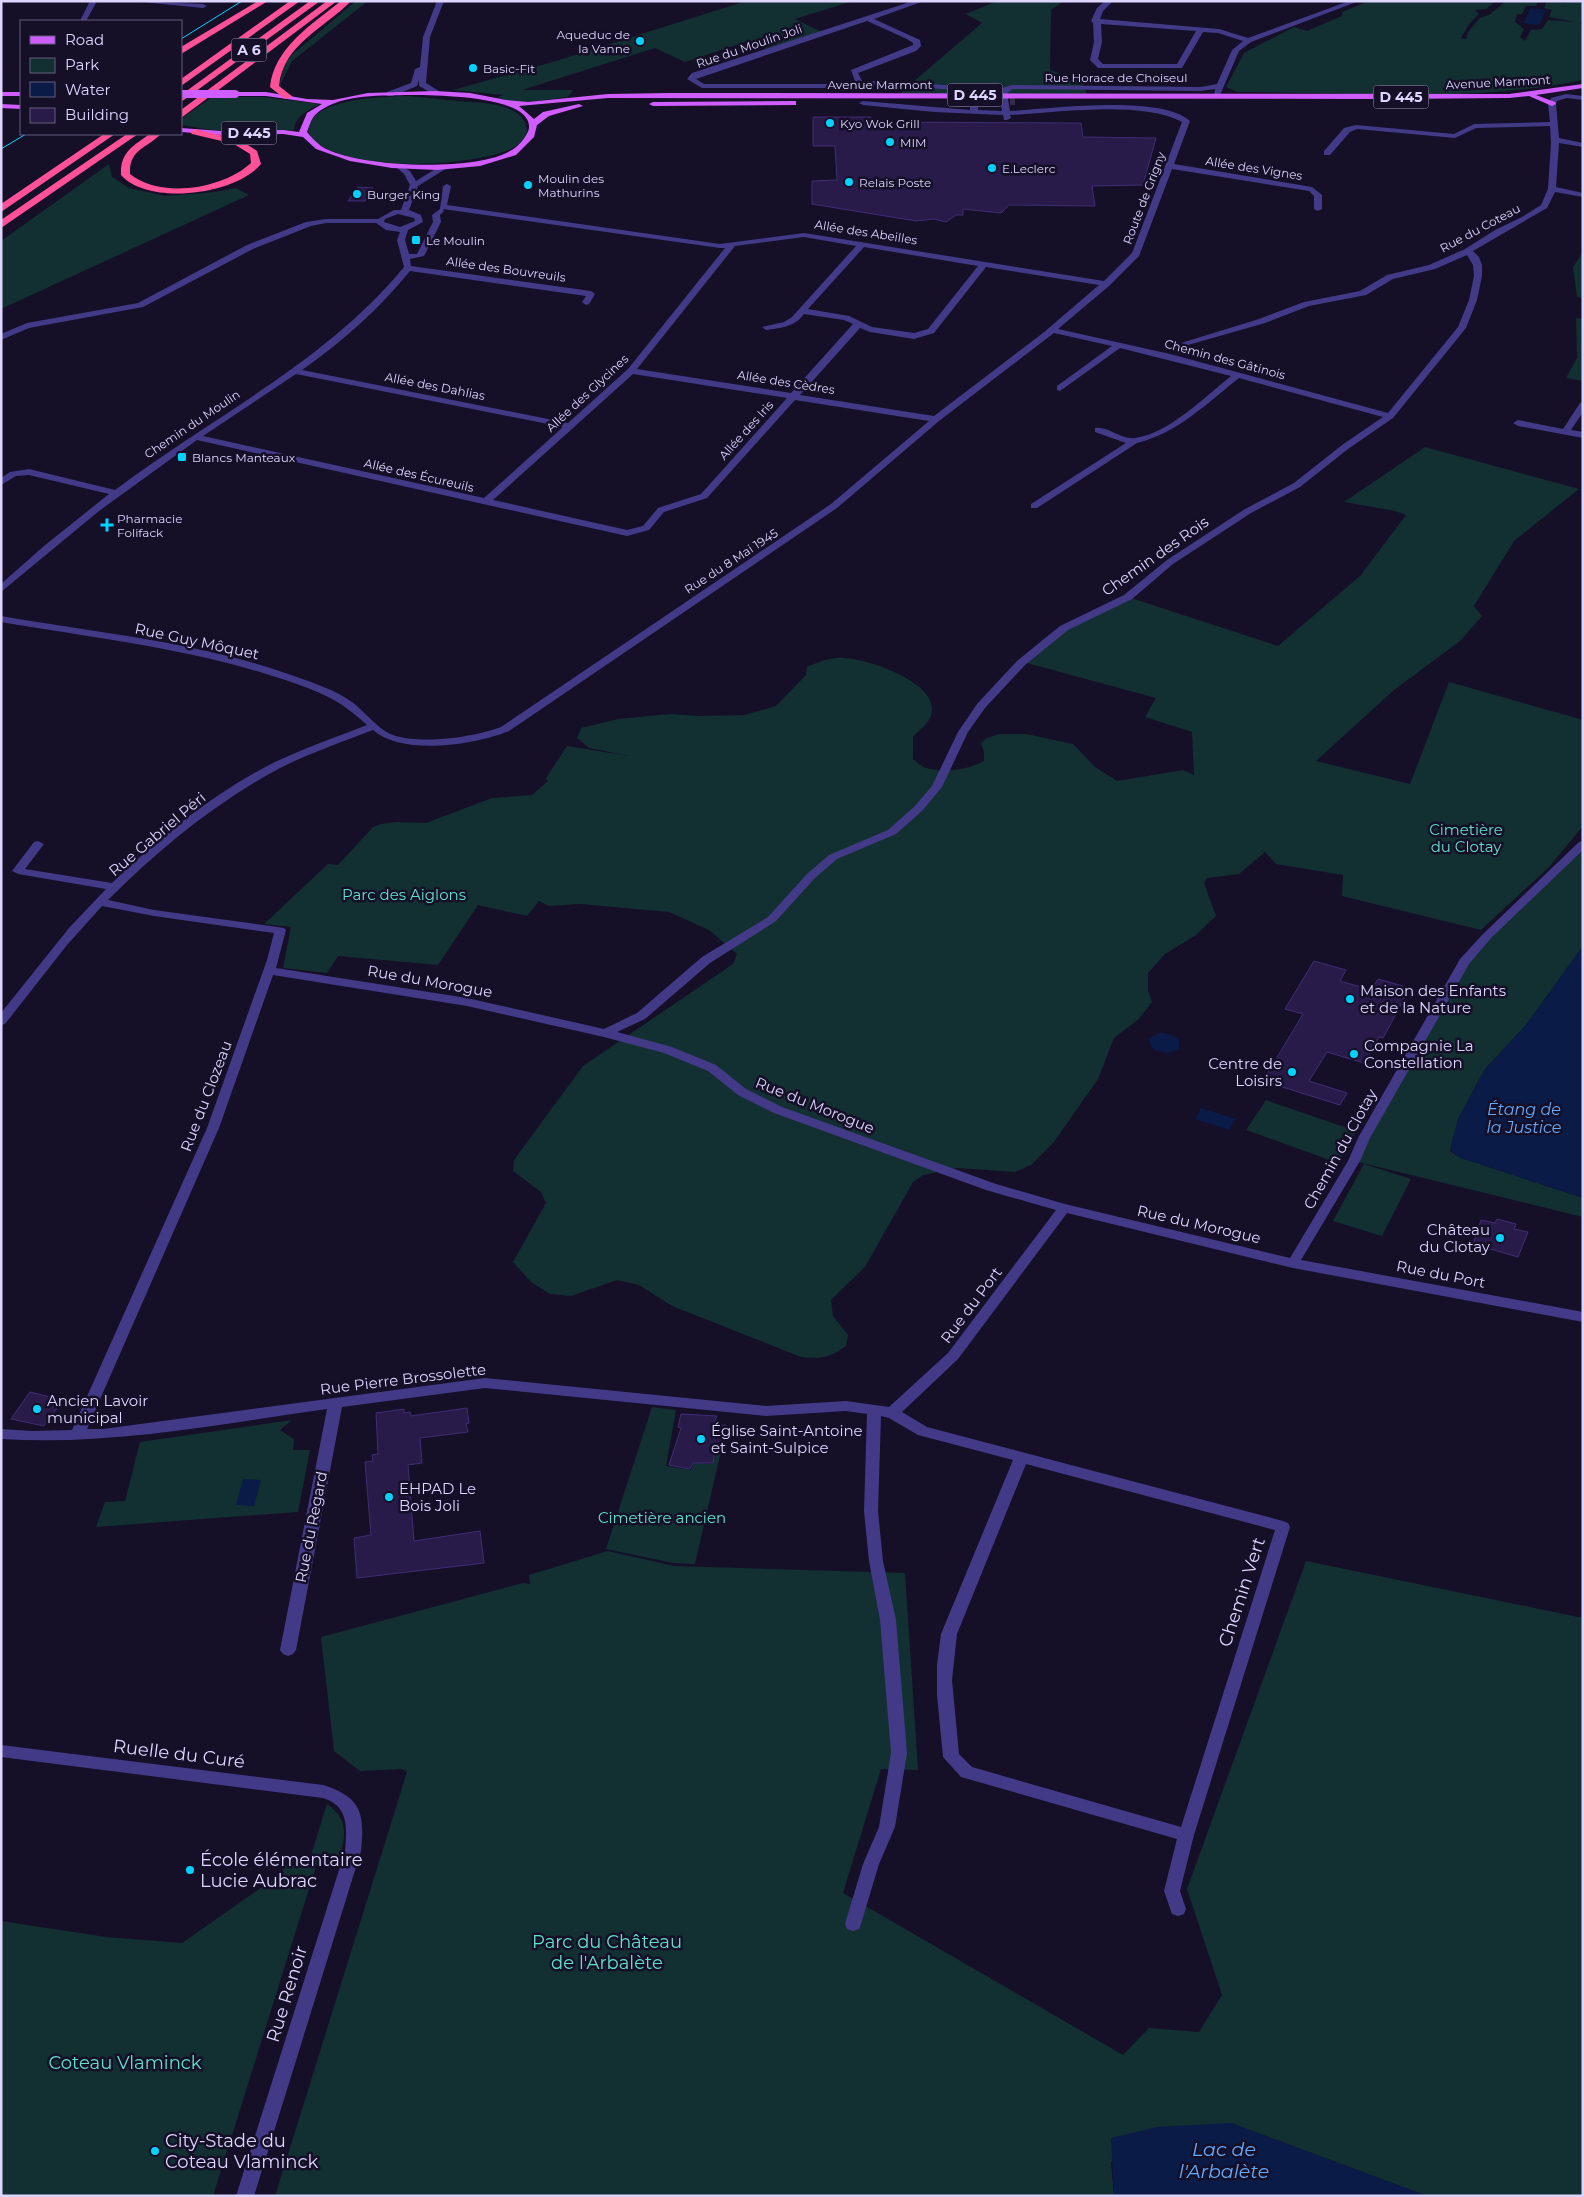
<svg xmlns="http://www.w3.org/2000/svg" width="1584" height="2197" font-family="Montserrat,sans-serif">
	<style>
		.green { fill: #123032 }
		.water { fill: #091b46 }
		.building { fill: #281b49; stroke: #412d75 }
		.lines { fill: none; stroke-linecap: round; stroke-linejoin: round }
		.primary-tunnel { stroke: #332d48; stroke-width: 8; stroke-dasharray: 8 4; stroke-linecap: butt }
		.street { fill: #433a87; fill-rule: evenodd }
		.primary { fill: #cf5dff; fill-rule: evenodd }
		.highway { fill: #ff5197; fill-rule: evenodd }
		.tram { stroke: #02d2ff; stroke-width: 1 }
		.primary-bridge { stroke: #cf5dff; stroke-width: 8 }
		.poi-dot { fill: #02d2ff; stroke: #150f28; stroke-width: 2 }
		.labels { text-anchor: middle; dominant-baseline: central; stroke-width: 5; stroke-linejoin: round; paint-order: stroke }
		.far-poi-label { font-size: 12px; fill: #ded6ff; stroke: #150f28; text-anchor: start }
		.far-street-label { font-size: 12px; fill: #ded6ff; stroke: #150f28 }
		.shield { fill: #150f28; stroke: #a29abe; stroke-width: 1 }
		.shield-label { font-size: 14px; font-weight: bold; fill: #ded6ff }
		.street-label { font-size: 15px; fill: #ded6ff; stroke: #150f28 }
		.park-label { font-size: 15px; fill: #5fe2cc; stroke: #150f28 }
		.poi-label { font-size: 15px; fill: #ded6ff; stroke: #150f28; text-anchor: start }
		.water-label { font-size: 16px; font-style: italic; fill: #64abff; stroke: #150f28 }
		.near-street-label { font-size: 18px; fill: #ded6ff; stroke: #150f28 }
		.near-poi-label { font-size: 18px; fill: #ded6ff; stroke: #150f28; text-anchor: start }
		.near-park-label { font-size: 18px; fill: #5fe2cc; stroke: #150f28 }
		.near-water-label { font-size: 19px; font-style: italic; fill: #64abff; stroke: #150f28 }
	</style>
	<rect width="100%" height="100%" fill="#150f28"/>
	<g class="green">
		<path d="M356 1H368L292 61 281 83V89L279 87 285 63 293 54Z"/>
		<path d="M746 1H853L795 19 824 33 770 51 748 41 685 62 655 48 522 90H573L568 97 520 103 497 98 503 95 453 90 556 61Z"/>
		<path d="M997 1H1064L1051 10 1050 70 1082 82 1087 94H899L982 23 966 14Z"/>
		<path d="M1369 1H1496L1486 9 1475 10 1479 14 1469 24 1461 38 1466 39 1468 32 1480 18 1489 15 1506 1H1538L1536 6H1526L1522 14H1517L1515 22 1524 29 1520 37 1525 41 1531 30 1542 29 1548 20 1574 22 1549 17 1552 10 1544 8 1547 1 1566 3 1567 1H1583V22L1580 23 1583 25V80C1474 103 1349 92 1237 92L1226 87 1244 53 1294 27 1307 31 1342 16V12Z"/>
		<path d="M406 96C423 97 440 99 456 101 480 103 529 101 527 135 523 140 519 145 513 148 472 168 348 173 314 140 308 134 307 130 310 123 322 98 383 97 406 96Z"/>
		<path d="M212 97H263L320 104C308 110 294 117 294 131L212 130 181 125V119Z"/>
		<path d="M109 164 112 177 129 188 165 196 215 192 236 188 249 195 1 309V241Z"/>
		<path d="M1583 252V298L1577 297 1573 267Z"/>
		<path d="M1576 318 1583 319V381L1566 378 1577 358Z"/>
		<path d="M1425 447 1579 489 1514 541 1474 606 1482 616 1460 641 1394 690 1316 761 1410 784 1449 682 1583 720V826L1549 867 1481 930 1342 896 1343 875 1276 864 1265 852 1239 874 1207 878 1204 883 1216 916 1196 935 1165 954 1148 973V990L1152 1002 1139 1019 1114 1038 1098 1079 1054 1142 1031 1165 1015 1172 958 1168 923 1175 913 1182 865 1267 831 1300 833 1316 848 1335 846 1346C829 1358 822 1359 801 1357L672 1306 639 1285 617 1280 571 1296 550 1294 531 1282 513 1262 546 1203 541 1192 513 1171 514 1160 583 1066 733 964 737 954 709 930 669 912 580 904 549 906 539 901 527 916 478 905 438 965 338 956 327 973 283 968 291 927 264 924 328 864 338 865 373 827 381 824 396 822 426 823 492 798 532 795 548 781 546 778 567 746 630 756 589 748 577 738 581 728 618 719 670 714 699 716 744 715 776 706 806 675 807 667C819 662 831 657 844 658 868 659 942 683 931 716 929 723 918 731 913 737V759C917 762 922 767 926 768 944 773 968 770 984 761V752L981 743 987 738 999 734H1026L1073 744 1095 767 1117 781 1183 770 1194 775 1192 732 1145 717 1156 698 1023 662 1064 628 1128 597 1278 646 1360 576 1406 515 1395 511 1344 502Z"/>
		<path d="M1583 844V946L1526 1025 1485 1069 1458 1119 1450 1151 1461 1158 1583 1198V1217L1354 1161 1464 962Z"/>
		<path d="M1266 1100 1356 1131 1338 1163 1246 1130Z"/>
		<path d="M1364 1164 1411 1179 1382 1236 1333 1221Z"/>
		<path d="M652 1407 676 1410 666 1466 691 1470 694 1463 713 1464 716 1451H721L695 1564 673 1563 606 1549Z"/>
		<path d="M292 1420 280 1430 294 1439 293 1450H310L298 1512 96 1527 105 1502 125 1501 140 1442Z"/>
		<path d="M608 1551 674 1566 905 1573 918 1770 881 1769 843 1893 1123 2055 1149 2028 1199 2032 1222 1995 1187 1889 1306 1561 1583 1618V2196H1427L1231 2123 1111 2162 1114 2196H275L407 1772 402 1769 360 1771 334 1751 321 1637 523 1583 530 1584 529 1575Z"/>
		<path d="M327 1804C349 1819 346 1837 339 1859L319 1857 213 2196H1V1921L106 1937 182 1943 282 1873 285 1865 298 1866 303 1854 311 1855Z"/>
	</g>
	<g class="water">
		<path d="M1531 8 1546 10 1539 25 1523 23Z"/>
		<path d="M1583 946V1198L1461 1158 1450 1150 1458 1119 1485 1069 1526 1025Z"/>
		<path d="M1160 1033C1169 1033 1175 1035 1180 1042L1178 1050 1167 1053 1154 1050 1149 1042 1150 1038Z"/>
		<path d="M1201 1108 1236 1119 1229 1130 1195 1119Z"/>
		<path d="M243 1479 261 1480 254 1506 236 1505Z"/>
		<path d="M1231 2123 1427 2196H1114L1111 2138 1157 2127Z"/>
	</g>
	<g class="building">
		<path d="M813 117H871V122L1081 123 1083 137 1156 138 1143 185 1092 186 1095 206 1009 205 1001 213 963 209V215H956L946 222 934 219 916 221 812 204V181L837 180 835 146H813Z"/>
		<path d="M358 187 373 188 365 201H348Z"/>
		<path d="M1314 961 1346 970 1340 981 1371 990 1378 979 1410 988 1383 1038 1379 1037 1364 1063 1327 1052 1309 1081 1347 1093 1340 1105 1263 1081 1303 1014 1285 1009Z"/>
		<path d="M1497 1219 1516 1224 1514 1229 1528 1232 1518 1257 1473 1244 1481 1220 1495 1223Z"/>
		<path d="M30 1392 63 1400 44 1426 11 1419Z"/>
		<path d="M467 1408 469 1423 466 1424 468 1432 420 1438 422 1463 408 1465 414 1541 480 1531 484 1563 357 1578 354 1538 371 1535 365 1462 373 1461 372 1455 378 1454 376 1413 404 1409V1413L410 1412 411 1416Z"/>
		<path d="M681 1414 717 1416 713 1425H726L723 1451 715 1450 713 1463H693L690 1469 669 1465 681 1428 678 1427Z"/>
	</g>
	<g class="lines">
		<path class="primary-tunnel" d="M962 101H1015"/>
		<g class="street">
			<path d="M90 1H97L86 21H80Z"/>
			<path d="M132 1 203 4 207 6 203 8Z"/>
			<path d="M437 1H444L430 37 426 83 442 93 435 95 419 86V80L417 86 393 96H387V92L411 83 415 69 420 67 423 37Z"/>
			<path d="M913 1H924L874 19 920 40 921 46 916 51 858 73 863 83 871 81 963 86 978 95V110L1002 111 999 93 1002 88 1012 85 1201 87 1217 84 1232 50 1243 41 1218 33 1203 32 1182 68H1098L1090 60 1094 42 1093 23 1091 21 1097 8 1105 1H1113L1103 11 1100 19 1219 29 1248 38 1349 1H1359L1251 42 1239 51 1220 95H1214L1215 89 1201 91 1013 89 1007 93 1010 111C1050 109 1160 94 1190 121L1174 164 1312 187 1322 195V209L1318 211 1314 209V196L1309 191 1172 169 1139 256 1109 286 1058 329 1170 354 1388 413 1458 327 1469 300 1474 276 1473 265 1467 255 1435 269 1393 279 1366 295 1309 306 1265 323 1188 345 1181 343 1259 319 1304 302 1360 291 1387 275 1429 265 1465 249 1495 230 1522 217 1541 205 1548 189 1551 143 1550 126 1476 128 1455 138 1357 129 1350 132 1330 155H1324V151L1344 128 1356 125 1454 134 1474 124 1550 122 1548 104 1551 98 1566 94 1583 96V100L1567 98 1557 101 1556 104 1559 138 1583 143V147L1559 143 1556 187 1583 193V197L1555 192 1547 208 1473 251 1479 257 1482 265V276L1477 300 1466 328 1393 418 1348 449 1300 487 1251 513 1173 564 1132 599 1068 630 1025 665 985 708 968 732 942 787 922 811 896 834 837 859 815 878 776 921 710 963 645 1019 617 1032 672 1047 716 1065 746 1089 782 1107 996 1184 1065 1204 1290 1258 1348 1161 1358 1138 1460 959 1483 934 1579 842 1583 841V850L1491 938 1469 964 1370 1138 1360 1161 1301 1260 1583 1312V1322L1293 1268 1067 1213 958 1359 902 1412 927 1427 1283 1521 1288 1523 1290 1527 1194 1835 1180 1891 1186 1909 1184 1914 1178 1916 1172 1914 1164 1891 1177 1839 961 1777 943 1757 937 1695V1665L941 1634 1013 1460 918 1435 889 1418 881 1416 878 1511 883 1561 896 1620 907 1753 895 1827 879 1864 861 1924 859 1929 853 1931 847 1929 845 1924 863 1864 879 1827 891 1753 880 1620 869 1561 864 1511 867 1414 846 1411 766 1416 485 1388 342 1407 296 1650 293 1654 288 1656 283 1654 280 1650 327 1409C219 1424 110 1446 1 1439V1429L32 1431 72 1430 207 1128 267 960 274 933 154 916 102 906 67 945 5 1024 1 1025V1013L69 928 106 889 18 874 12 871 34 842 38 841 44 844 25 869 112 883C160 837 215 792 275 762 305 748 336 737 367 725 357 716 346 707 334 700 312 688 286 680 263 673 178 647 88 637 1 622V616C98 633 200 642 294 676 314 683 335 690 352 702 364 711 380 731 393 735 422 745 474 737 501 727L831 504 929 421 795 400 707 498 664 512 649 530 627 536 197 440 99 511 1 592V584L44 546 109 494 29 475 16 476 1 485V478L10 472 29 469 115 490C212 417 326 362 404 267L397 240 400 232 386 230 376 223H326L311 226 253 249 143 307 29 328 1 340V334L27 323 138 303 247 245 306 222 326 219H378L394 210H401L410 185 404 174 396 167 400 165 410 171 416 181 440 166 447 168 418 186 409 210 421 215 423 222 408 230 405 240 409 254H417L433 222 432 215 440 209 443 186 447 184 451 186 447 205 720 244 804 233 1104 281 1132 253 1182 122C1140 100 1058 113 1010 115L1011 118 1007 120H1004L1003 115 934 112 863 105 859 103 863 101 970 110V96L961 90 871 85 861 88H702L687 79 692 73ZM867 21 907 39 913 43V45L851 70 856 84H704L696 79ZM1101 24 1196 31 1177 64H1103L1098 59 1102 42ZM443 209 720 248H725L628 369 568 423 302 370C343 341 379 309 410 271L586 296 582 302 586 305 589 304 595 294 591 291 411 266 410 259 424 256 441 222 440 215 444 211ZM398 214 414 218 415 221 400 227 384 222 385 219ZM804 237 856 246 792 317 784 322 762 327 766 330C780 328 795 327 804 314L844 320 853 324 791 393 637 369 735 246ZM864 247 978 266 928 329 914 333 872 327 849 316 808 309ZM986 267 1099 285 1043 333 934 416 800 395 860 328 870 332 914 339 934 333ZM1054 333 1112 346 1057 386V390L1060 391 1120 348 1231 376C1206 396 1168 434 1135 438 1121 440 1108 426 1095 428V432L1126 443 1031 504V508H1037L1137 443C1178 433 1207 403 1239 378L1383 417 1342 445 1294 483 1245 509 1167 560 1124 595 1060 626 1017 661 977 704 958 732 932 786 914 807 888 830 829 855 807 874 768 917 702 957 637 1013 604 1029 467 998 276 968 286 930 284 928 154 910 108 900C158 850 216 802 280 768 310 753 342 742 373 730 402 756 475 745 509 731L837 508 939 421ZM296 374 563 427 484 498 203 436ZM633 374 787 398 701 494 658 508 643 526 627 530 493 500ZM273 975 467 1006 604 1037 664 1053 708 1071 738 1095 774 1113 986 1190 1056 1210 948 1353 889 1407 846 1401 766 1406 485 1378 103 1429H87L219 1128ZM1026 1464 1275 1530 1181 1827 972 1767 959 1754 952 1680 957 1634Z"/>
			<path d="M1583 402V412L1571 430 1583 432V438L1518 426 1513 423 1518 420 1563 429 1580 403Z"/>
			<path d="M1 1745 323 1785C361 1797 365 1813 361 1851L254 2196H236L345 1851C347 1828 349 1806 323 1798L1 1757Z"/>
		</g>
		<g class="primary">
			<path d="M1583 84V88L1536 95 1555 102 1556 104 1552 106 1529 96 1509 98 1390 99 608 98 519 106 534 119 543 112 579 104 583 106 549 116 537 125 534 137 516 155 480 166 437 170 392 168 350 161 316 149 303 137 283 134 221 135 181 132V128L221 131 283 130 299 132 307 113 322 104 266 96H232V92H266L307 99 333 100 368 93 435 91 470 93 506 100 528 102 608 94 669 93 1509 94ZM405 95C427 95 532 94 529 128 528 136 517 148 510 151 476 172 354 168 321 146 316 142 311 137 307 132 309 127 311 119 315 115 337 94 377 96 405 95Z"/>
			<rect x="1" y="92" width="20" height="4"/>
			<path d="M793 101H796V105L653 106 649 104 653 102Z"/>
			<path d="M1 104 21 105V109L1 108Z"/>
		</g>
		<g class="highway">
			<path d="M258 1H268L181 54V47Z"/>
			<path d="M290 1H300L181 86V79Z"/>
			<path d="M310 1H320L181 102V95Z"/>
			<path d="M327 1H337L181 118V110Z"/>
			<path d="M341 1H351C325 28 283 44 279 86L293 97 285 99 270 87C274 48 312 24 341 1Z"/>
			<path d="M195 129 240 140 257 151 261 164C236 195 148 206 121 175 120 152 133 146 150 134H161C146 149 129 149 130 174 161 199 223 189 251 163L250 154 234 144 192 134 190 132Z"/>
			<path d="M104 134H115L1 212V204Z"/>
			<path d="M127 134H138L1 228V220Z"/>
		</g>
		<g class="tram">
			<path d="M181 39 242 1"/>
			<path d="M1 149 26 134"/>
		</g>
		<path class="primary-bridge" d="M181 94H235"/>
	</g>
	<g class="poi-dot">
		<circle cx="640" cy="41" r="5"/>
		<circle cx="473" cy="68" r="5"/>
		<circle cx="830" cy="123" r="5"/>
		<circle cx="890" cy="142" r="5"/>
		<circle cx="992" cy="168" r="5"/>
		<circle cx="849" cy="182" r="5"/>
		<circle cx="528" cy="185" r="5"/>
		<circle cx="357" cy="194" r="5"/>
		<rect x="411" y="235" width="10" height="10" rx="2.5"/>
		<rect x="177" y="452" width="10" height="10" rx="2.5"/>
		<path d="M104.5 517.5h5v5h5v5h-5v5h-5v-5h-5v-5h5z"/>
		<circle cx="1350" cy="999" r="5"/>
		<circle cx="1354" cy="1054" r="5"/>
		<circle cx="1292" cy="1072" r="5"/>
		<circle cx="1500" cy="1238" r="5"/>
		<circle cx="37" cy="1409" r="5"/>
		<circle cx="701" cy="1439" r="5"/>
		<circle cx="389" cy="1497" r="5"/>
		<circle cx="190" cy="1870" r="5"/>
		<circle cx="155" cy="2151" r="5"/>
	</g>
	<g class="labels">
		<g class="far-poi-label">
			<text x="630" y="34" text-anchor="end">Aqueduc de<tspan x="630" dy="14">la Vanne</tspan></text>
			<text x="483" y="68">Basic-Fit</text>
			<text x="840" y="123">Kyo Wok Grill</text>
			<text x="900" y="142">MIM</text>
			<text x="1002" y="168">E.Leclerc</text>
			<text x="538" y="178">Moulin des<tspan x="538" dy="14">Mathurins</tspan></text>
			<text x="859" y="182">Relais Poste</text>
			<text x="367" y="194">Burger King</text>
			<text x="426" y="240">Le Moulin</text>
			<text x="192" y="457">Blancs Manteaux</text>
			<text x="117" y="518">Pharmacie<tspan x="117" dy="14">Folifack</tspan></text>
		</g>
		<g class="far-street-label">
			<text transform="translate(749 46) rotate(-19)">Rue du Moulin Joli</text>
			<text x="1116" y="77">Rue Horace de Choiseul</text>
			<text transform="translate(1498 82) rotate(-3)">Avenue Marmont</text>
			<text x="880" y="84">Avenue Marmont</text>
			<text transform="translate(1254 168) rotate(9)">Allée des Vignes</text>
			<text transform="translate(1144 198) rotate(-69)">Route de Grigny</text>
			<text transform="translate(1480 228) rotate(-28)">Rue du Coteau</text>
			<text transform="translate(866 232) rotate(9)">Allée des Abeilles</text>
			<text transform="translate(506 269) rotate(8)">Allée des Bouvreuils</text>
			<text transform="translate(1225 359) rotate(15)">Chemin des Gâtinois</text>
			<text transform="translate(786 382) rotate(9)">Allée des Cèdres</text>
			<text transform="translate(435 386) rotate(11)">Allée des Dahlias</text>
			<text transform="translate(587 393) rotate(-43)">Allée des Glycines</text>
			<text transform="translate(192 424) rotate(-34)">Chemin du Moulin</text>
			<text transform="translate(746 430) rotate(-48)">Allée des Iris</text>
			<text transform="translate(419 475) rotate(13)">Allée des Écureuils</text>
			<text transform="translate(731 561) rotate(-33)">Rue du 8 Mai 1945</text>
		</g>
		<g class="shield">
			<rect x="231.5" y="38.5" width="35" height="23" rx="4"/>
			<rect x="947.5" y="83.5" width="55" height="23" rx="4"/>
			<rect x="1373.5" y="85.5" width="55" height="23" rx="4"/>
			<rect x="221.5" y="121.5" width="55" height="23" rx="4"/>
		</g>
		<g class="shield-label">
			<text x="249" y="50">A 6</text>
			<text x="975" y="95">D 445</text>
			<text x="1401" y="97">D 445</text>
			<text x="249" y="133">D 445</text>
		</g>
		<g class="street-label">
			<text transform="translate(1155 556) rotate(-35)">Chemin des Rois</text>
			<text transform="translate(197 641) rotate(12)">Rue Guy Môquet</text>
			<text transform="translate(157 834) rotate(-40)">Rue Gabriel Péri</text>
			<text transform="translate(430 981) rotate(10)">Rue du Morogue</text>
			<text transform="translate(206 1096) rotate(-69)">Rue du Clozeau</text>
			<text transform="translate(815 1105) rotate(22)">Rue du Morogue</text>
			<text transform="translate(1340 1149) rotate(-61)">Chemin du Clotay</text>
			<text transform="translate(1199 1224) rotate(13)">Rue du Morogue</text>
			<text transform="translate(1441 1274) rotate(11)">Rue du Port</text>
			<text transform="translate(971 1305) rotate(-53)">Rue du Port</text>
			<text transform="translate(403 1379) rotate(-7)">Rue Pierre Brossolette</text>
			<text transform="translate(311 1527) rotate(-79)">Rue du Regard</text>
		</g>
		<g class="park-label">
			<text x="1466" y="829">Cimetière<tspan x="1466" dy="17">du Clotay</tspan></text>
			<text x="404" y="894">Parc des Aiglons</text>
			<text x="662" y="1517">Cimetière ancien</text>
		</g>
		<g class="poi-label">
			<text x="1360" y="990">Maison des Enfants<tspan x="1360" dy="17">et de la Nature</tspan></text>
			<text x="1364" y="1045">Compagnie La<tspan x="1364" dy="17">Constellation</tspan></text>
			<text x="1282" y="1063" text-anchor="end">Centre de<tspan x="1282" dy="17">Loisirs</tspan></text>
			<text x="1490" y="1229" text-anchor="end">Château<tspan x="1490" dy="17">du Clotay</tspan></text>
			<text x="47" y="1400">Ancien Lavoir<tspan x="47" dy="17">municipal</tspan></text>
			<text x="711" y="1430">Église Saint-Antoine<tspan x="711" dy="17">et Saint-Sulpice</tspan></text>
			<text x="399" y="1488">EHPAD Le<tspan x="399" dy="17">Bois Joli</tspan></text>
		</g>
		<g class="water-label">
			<text x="1524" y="1109">Étang de<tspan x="1524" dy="18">la Justice</tspan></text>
		</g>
		<g class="near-street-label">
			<text transform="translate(1242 1592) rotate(-72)">Chemin Vert</text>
			<text transform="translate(179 1754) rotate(7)">Ruelle du Curé</text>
			<text transform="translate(287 1994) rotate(-73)">Rue Renoir</text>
		</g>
		<g class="near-poi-label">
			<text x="200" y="1860">École élémentaire<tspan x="200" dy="21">Lucie Aubrac</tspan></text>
			<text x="165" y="2141">City-Stade du<tspan x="165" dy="21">Coteau Vlaminck</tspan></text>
		</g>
		<g class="near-park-label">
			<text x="607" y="1942">Parc du Château<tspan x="607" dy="21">de l'Arbalète</tspan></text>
			<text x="125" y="2063">Coteau Vlaminck</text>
		</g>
		<g class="near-water-label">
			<text x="1224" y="2149">Lac de<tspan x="1224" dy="22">l'Arbalète</tspan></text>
		</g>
	</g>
	<rect width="1584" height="2197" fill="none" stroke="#ded6ff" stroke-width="5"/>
	<rect x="20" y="20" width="162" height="115" fill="#150f28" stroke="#655f7e"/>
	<rect x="30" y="36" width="25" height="8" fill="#cf5dff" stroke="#655f7e"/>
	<text x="65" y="45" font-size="15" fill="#ded6ff">Road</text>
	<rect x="30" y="58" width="25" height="15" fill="#123032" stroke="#655f7e"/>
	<text x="65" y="70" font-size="15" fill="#ded6ff">Park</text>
	<rect x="30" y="82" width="25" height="15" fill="#091b46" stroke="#655f7e"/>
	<text x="65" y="95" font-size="15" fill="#ded6ff">Water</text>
	<rect x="30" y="108" width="25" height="15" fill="#281b49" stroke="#655f7e"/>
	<text x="65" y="120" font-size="15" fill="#ded6ff">Building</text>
</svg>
